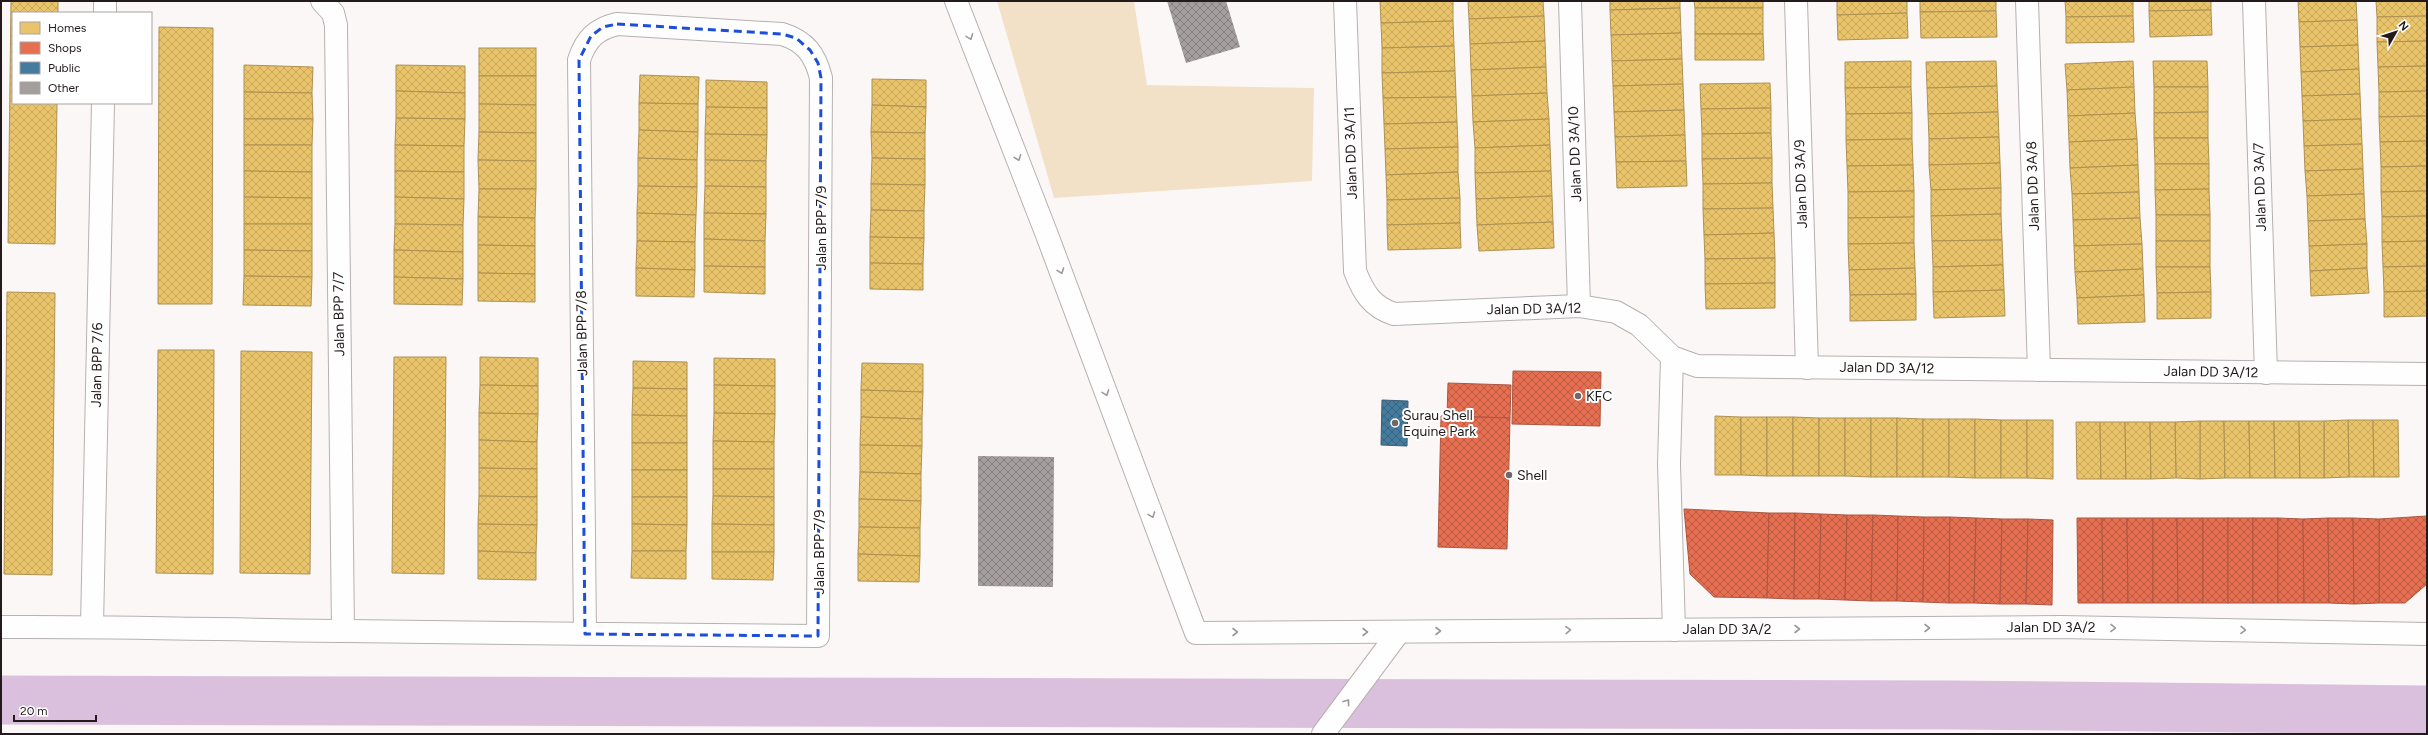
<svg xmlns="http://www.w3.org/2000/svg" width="2428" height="735" font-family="Figtree,sans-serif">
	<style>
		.park { fill: #f2e1c7 }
		.homes { fill: url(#homes-cross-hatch); stroke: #ae9152 }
		.shops { fill: url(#shops-cross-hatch); stroke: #ac5641 }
		.public { fill: url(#public-cross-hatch); stroke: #3b5e76 }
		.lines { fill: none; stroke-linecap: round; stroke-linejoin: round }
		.river { stroke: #dac0dd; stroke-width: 49 }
		.building { fill: url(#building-cross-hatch) }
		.street-casing { stroke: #b6b0b0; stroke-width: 24 }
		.primary-casing { stroke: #b6b0b0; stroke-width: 24 }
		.street { stroke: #fffefe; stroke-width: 22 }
		.primary { stroke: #fffefe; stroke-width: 22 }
		.oneway { stroke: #9c9898 }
		.marked { fill: none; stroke: #1d4ed8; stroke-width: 3; stroke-dasharray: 8 5; stroke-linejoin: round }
		.poi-dot { fill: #6f6868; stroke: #fff; stroke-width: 1.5 }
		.labels { text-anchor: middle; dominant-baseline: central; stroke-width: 4; stroke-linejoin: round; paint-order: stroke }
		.street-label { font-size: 14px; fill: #231b1b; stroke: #fff }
		.poi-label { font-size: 14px; fill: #231b1b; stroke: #fff; text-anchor: start }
	</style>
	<defs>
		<pattern id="homes-cross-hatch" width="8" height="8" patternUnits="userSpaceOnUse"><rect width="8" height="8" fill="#e9c46a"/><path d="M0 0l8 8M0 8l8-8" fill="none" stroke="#c8a85b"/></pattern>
		<pattern id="shops-cross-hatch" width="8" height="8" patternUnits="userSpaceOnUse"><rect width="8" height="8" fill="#e76f51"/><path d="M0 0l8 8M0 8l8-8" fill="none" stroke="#bb5a42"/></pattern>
		<pattern id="public-cross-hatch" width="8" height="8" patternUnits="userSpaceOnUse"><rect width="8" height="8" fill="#457b9d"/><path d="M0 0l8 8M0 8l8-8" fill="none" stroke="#39647f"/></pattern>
		<pattern id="building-cross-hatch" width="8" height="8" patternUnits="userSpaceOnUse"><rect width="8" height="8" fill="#a49e9d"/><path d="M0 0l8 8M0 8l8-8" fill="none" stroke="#85807f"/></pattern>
	</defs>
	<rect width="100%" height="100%" fill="#fcf7f7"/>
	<path class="park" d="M997 1H1134L1147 85 1314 88 1312 181 1054 198Z"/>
	<g class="homes">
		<path d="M11 1H58V13H13V103H57L55 244 8 243Z"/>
		<path d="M1380 1H1453V21L1381 23Z"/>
		<path d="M1468 1H1543L1544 16 1469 19Z"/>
		<path d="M1610 1H1680V8L1610 10Z"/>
		<path d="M1694 1H1763V8H1695Z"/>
		<path d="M1837 1H1907V13L1837 15Z"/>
		<path d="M1920 1H1996V11L1920 12Z"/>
		<path d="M2065 1H2133V16L2066 17Z"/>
		<path d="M2149 1H2211V10L2149 11Z"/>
		<path d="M2298 1H2356L2357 20 2299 22Z"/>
		<path d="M2376 1H2427V16L2377 17Z"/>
		<path d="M1680 8 1681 33 1611 35 1610 10Z"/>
		<rect x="1695" y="8" width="68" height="26"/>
		<path d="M2211 10 2212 35 2150 37 2149 11Z"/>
		<path d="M1996 11 1997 37 1921 38 1920 12Z"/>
		<path d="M1907 13 1908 38 1838 40 1837 15Z"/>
		<path d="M1544 16 1545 41 1470 44 1469 19Z"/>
		<path d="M2133 16 2134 42 2066 43V17Z"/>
		<path d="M2427 16V41L2377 42V17Z"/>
		<path d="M2357 20 2358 45 2300 47 2299 22Z"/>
		<path d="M1453 21 1454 46 1382 48 1381 23Z"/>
		<path d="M159 27 213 28 212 304H158Z"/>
		<path d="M1681 33 1682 59 1612 61 1611 35Z"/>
		<path d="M1695 34H1763L1764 60H1695Z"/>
		<path d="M1545 41 1546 67 1471 70 1470 44Z"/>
		<path d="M2427 41V66L2378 67 2377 42Z"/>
		<path d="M2358 45 2359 69 2301 72 2300 47Z"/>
		<path d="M1454 46 1455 71 1382 73V48Z"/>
		<rect x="479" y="48" width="57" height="28"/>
		<path d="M1682 59 1683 84 1613 86 1612 61Z"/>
		<path d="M1911 61V87L1845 88V62Z"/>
		<path d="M1996 61 1997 86 1927 88 1926 62Z"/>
		<path d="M2133 61 2134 87 2067 90 2065 64Z"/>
		<path d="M2153 61H2207L2208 87H2154Z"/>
		<path d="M244 65 313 67 312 93 244 92Z"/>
		<path d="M396 65 465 66V93L396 91Z"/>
		<path d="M2427 66V91L2379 92 2378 67Z"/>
		<path d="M1546 67 1547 93 1472 96 1471 70Z"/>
		<path d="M2359 69 2360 94 2302 96 2301 72Z"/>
		<path d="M1455 71 1456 97 1383 98 1382 73Z"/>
		<path d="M640 75 699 77 698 104 639 103Z"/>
		<path d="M479 76H536V105L479 104Z"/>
		<path d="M872 79 926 80V107L872 105Z"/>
		<path d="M706 80 767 82V108L706 107Z"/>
		<path d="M1770 83 1771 108 1701 109 1700 84Z"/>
		<path d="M1683 84 1684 110 1614 112 1613 86Z"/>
		<path d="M1997 86 1998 112 1928 114 1927 88Z"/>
		<path d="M1911 87 1912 113 1846 114 1845 88Z"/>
		<path d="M2134 87 2135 113 2068 116 2067 90Z"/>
		<path d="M2154 87H2208V112L2154 113Z"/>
		<path d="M396 91 465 93V119L396 118Z"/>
		<path d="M2427 91V116L2379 117V92Z"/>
		<path d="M244 92 312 93 313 119H244Z"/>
		<path d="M1547 93 1549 119 1473 122 1472 96Z"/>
		<path d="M2360 94 2361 119 2303 121 2302 96Z"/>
		<path d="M1456 97 1457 122 1384 124 1383 98Z"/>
		<path d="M639 103 698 104V132L639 130Z"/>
		<path d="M479 104 536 105V133L479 132Z"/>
		<path d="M872 105 926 107 925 133 871 132Z"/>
		<path d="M706 107 767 108V135L705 134Z"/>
		<path d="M1771 108V133L1702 134 1701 109Z"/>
		<path d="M1684 110 1685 135 1615 137 1614 112Z"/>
		<path d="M1998 112 1999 137 1929 139 1928 114Z"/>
		<path d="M2208 112V138H2154V113Z"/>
		<path d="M1912 113V139L1846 140V114Z"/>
		<path d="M2135 113 2137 139 2069 142 2068 116Z"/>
		<path d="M2427 116V141L2380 142 2379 117Z"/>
		<path d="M396 118 465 119 464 146 395 145Z"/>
		<path d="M244 119H313L312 145H244Z"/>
		<path d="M1549 119 1550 145 1475 148 1473 122Z"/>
		<path d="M2361 119 2362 144 2304 146 2303 121Z"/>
		<path d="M1457 122 1458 147 1385 149 1384 124Z"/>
		<path d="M639 130 698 132 697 160 638 158Z"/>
		<path d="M479 132 536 133V161L478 160Z"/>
		<path d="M871 132 925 133V159L872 158Z"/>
		<path d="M1771 133 1772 158 1702 159V134Z"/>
		<path d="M705 134 767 135 766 161 705 160Z"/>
		<path d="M1685 135 1686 161 1616 162 1615 137Z"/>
		<path d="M1999 137 2000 163 1929 165V139Z"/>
		<path d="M2154 138H2208L2209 164H2155Z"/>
		<path d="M1912 139 1913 165 1847 166 1846 140Z"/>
		<path d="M2137 139 2138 165 2070 168 2069 142Z"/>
		<path d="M2427 141V166L2381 167 2380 142Z"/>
		<path d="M2362 144 2363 169 2305 171 2304 146Z"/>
		<path d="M244 145H312V172L244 171Z"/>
		<path d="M395 145 464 146V172L395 171Z"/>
		<path d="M1550 145 1551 171 1475 173V148Z"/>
		<path d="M1458 147V172L1386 175 1385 149Z"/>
		<path d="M638 158 697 160V187L638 186Z"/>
		<path d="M872 158 925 159V185L871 184Z"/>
		<path d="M1772 158V183L1703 184 1702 159Z"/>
		<path d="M478 160 536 161V189H479Z"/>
		<path d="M705 160 766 161V187L705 186Z"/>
		<path d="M1686 161 1687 186 1617 188 1616 162Z"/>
		<path d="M2000 163 2001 188 1931 190 1929 165Z"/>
		<path d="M2155 164H2209V189L2155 190Z"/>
		<path d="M1913 165 1914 191 1848 192 1847 166Z"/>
		<path d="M2138 165 2139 192 2072 194 2070 168Z"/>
		<path d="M2427 166V191L2381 192V167Z"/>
		<path d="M2363 169 2364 194 2307 196 2305 171Z"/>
		<path d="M244 171 312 172V198L244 197Z"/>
		<path d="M395 171 464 172V199L395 197Z"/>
		<path d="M1551 171 1552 196 1476 199 1475 173Z"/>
		<path d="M1458 172 1460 198 1387 200 1386 175Z"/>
		<path d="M1772 183 1773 208 1703 209V184Z"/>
		<path d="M871 184 925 185 924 211 871 210Z"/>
		<path d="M638 186 697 187 696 215 637 213Z"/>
		<path d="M705 186 766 187V214L704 213Z"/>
		<path d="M2001 188V214L1931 216V190Z"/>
		<path d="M479 189H536L535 218 478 217Z"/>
		<path d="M2209 189 2210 215H2156L2155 190Z"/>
		<path d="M1914 191V217L1848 218V192Z"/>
		<path d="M2427 191V216L2382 217 2381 192Z"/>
		<path d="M2139 192 2140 218 2073 220 2072 194Z"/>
		<path d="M2364 194 2365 219 2308 221 2307 196Z"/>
		<path d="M1552 196 1553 222 1477 225 1476 199Z"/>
		<path d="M244 197 312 198V224H244Z"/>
		<path d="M395 197 464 199 463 225 395 224Z"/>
		<path d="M1460 198V223L1387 225V200Z"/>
		<path d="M1773 208 1774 233 1704 235 1703 209Z"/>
		<path d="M871 210 924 211V238L870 237Z"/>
		<path d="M637 213 696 215 695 242 637 241Z"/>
		<path d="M704 213 766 214 765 241 704 239Z"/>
		<path d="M2001 214 2002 240 1932 241 1931 216Z"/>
		<rect x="2156" y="215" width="54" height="26"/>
		<path d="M2427 216V241L2382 242V217Z"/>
		<path d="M478 217 535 218V246L478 245Z"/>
		<path d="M1914 217V243L1848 244V218Z"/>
		<path d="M2140 218 2142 244 2074 246 2073 220Z"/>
		<path d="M2365 219 2367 244 2309 246 2308 221Z"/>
		<path d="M1553 222 1554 248 1479 251 1477 225Z"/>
		<path d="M1460 223 1461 248 1388 250 1387 225Z"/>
		<path d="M244 224H312V251L244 250Z"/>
		<path d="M395 224 463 225V252L394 250Z"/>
		<path d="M1774 233 1775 258 1705 259 1704 235Z"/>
		<path d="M870 237 924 238 923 264 870 263Z"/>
		<path d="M704 239 765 241V267L704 266Z"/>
		<path d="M2002 240 2003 265 1933 267 1932 241Z"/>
		<path d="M637 241 695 242V270L636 268Z"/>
		<rect x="2156" y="241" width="54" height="26"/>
		<path d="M2427 241V266L2383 267 2382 242Z"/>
		<path d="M1914 243 1915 268 1849 270 1848 244Z"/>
		<path d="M2142 244 2143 269 2075 272 2074 246Z"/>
		<path d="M2367 244V268L2310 271 2309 246Z"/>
		<path d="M478 245 535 246V274L478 273Z"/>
		<path d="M244 250 312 251V277L244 276Z"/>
		<path d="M394 250 463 252V279L394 277Z"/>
		<path d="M1775 258V283L1705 284V259Z"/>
		<path d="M870 263 923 264V290L870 289Z"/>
		<path d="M2003 265 2004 290 1933 292V267Z"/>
		<path d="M704 266 765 267V294L704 292Z"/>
		<path d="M2427 266V291L2384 292 2383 267Z"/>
		<path d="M2156 267H2210L2211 292 2157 293Z"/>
		<path d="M636 268 695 270 694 297 636 296Z"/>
		<path d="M1915 268 1916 294 1850 295 1849 270Z"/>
		<path d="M2367 268 2369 293 2311 296 2310 271Z"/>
		<path d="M2143 269 2144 295 2077 298 2075 272Z"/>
		<path d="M478 273 535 274V302L478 301Z"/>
		<path d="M244 276 312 277 311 306 243 305Z"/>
		<path d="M394 277 463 279 462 305 394 304Z"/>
		<path d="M1775 283V308L1706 309 1705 284Z"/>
		<path d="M2004 290 2005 316 1934 318 1933 292Z"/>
		<path d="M2427 291V316L2384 317V292Z"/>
		<path d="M7 292 55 293 52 575 4 574Z"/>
		<path d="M2211 292V318L2157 319V293Z"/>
		<path d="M1916 294V320L1850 321V295Z"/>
		<path d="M2144 295 2145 322 2078 324 2077 298Z"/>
		<path d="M158 350H214L213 574 156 573Z"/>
		<path d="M241 351 312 352 310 574 240 573Z"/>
		<path d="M394 357H446L444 574 392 573Z"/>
		<path d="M480 357 538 358V386L480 385Z"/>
		<path d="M714 358 775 359V386L714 385Z"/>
		<path d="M633 361 687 362V389L633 388Z"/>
		<path d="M862 363 923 364V392L861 390Z"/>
		<path d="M480 385 538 386V414L479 413Z"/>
		<path d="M714 385 775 386V414L714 413Z"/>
		<path d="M633 388 687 389V416L632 415Z"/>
		<path d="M861 390 923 392 922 419 861 417Z"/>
		<path d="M479 413 538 414 537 442 479 440Z"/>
		<path d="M714 413 775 414 774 442 713 441Z"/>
		<path d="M632 415 687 416V443H632Z"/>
		<path d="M1715 416 1741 417V475H1715Z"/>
		<path d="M861 417 922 419V446L860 445Z"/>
		<path d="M1741 417H1767V476L1741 475Z"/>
		<rect x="1767" y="417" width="26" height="59"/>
		<path d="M1793 417 1819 418V476H1793Z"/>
		<rect x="1819" y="418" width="26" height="58"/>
		<path d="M1845 418H1871V477L1845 476Z"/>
		<rect x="1871" y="418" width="26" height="59"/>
		<path d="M1897 418 1923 419V477H1897Z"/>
		<rect x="1923" y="419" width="26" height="58"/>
		<path d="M1949 419H1975V478L1949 477Z"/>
		<path d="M1975 419 2001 420V478H1975Z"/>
		<rect x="2001" y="420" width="26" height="58"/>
		<path d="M2027 420H2053V479L2027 478Z"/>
		<path d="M2348 420H2373L2374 477H2349Z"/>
		<path d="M2348 420 2349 477 2324 478V421Z"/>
		<path d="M2373 420H2398L2399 477H2374Z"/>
		<path d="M2200 421H2224L2225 478 2200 479Z"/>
		<path d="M2200 421V479L2176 478 2175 422Z"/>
		<path d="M2224 421H2249L2250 478H2225Z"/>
		<path d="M2249 421H2274L2275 478H2250Z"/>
		<path d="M2274 421H2299L2300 478H2275Z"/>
		<path d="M2299 421H2324V478H2300Z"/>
		<path d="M2076 422H2100L2101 479H2077Z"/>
		<path d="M2100 422H2125L2126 479H2101Z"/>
		<path d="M2125 422H2150L2151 479H2126Z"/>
		<path d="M2150 422H2175L2176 478 2151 479Z"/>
		<path d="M479 440 537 442V469L479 468Z"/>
		<path d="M713 441 774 442V469H713Z"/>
		<rect x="632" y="443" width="55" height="27"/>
		<path d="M860 445 922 446 921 474 860 472Z"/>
		<path d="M479 468 537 469V497L479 496Z"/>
		<path d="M713 469H774V497L713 496Z"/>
		<rect x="632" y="470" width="55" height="27"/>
		<path d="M860 472 921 474V501L859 499Z"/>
		<path d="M479 496 537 497V525L478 524Z"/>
		<path d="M713 496 774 497V525L712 524Z"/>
		<path d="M632 497H687V525L632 524Z"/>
		<path d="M859 499 921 501 920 528 859 527Z"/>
		<path d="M478 524 537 525 536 553 478 551Z"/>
		<path d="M632 524 687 525 686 551H632Z"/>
		<path d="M712 524 774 525V552H712Z"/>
		<path d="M859 527 920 528V556L858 554Z"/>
		<path d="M478 551 536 553V580L478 579Z"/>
		<path d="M632 551H686V579L631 578Z"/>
		<path d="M712 552H774L773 580 712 579Z"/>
		<path d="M858 554 920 556 919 582 858 581Z"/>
	</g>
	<g class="shops">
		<path d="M1513 371 1601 372 1600 426 1512 424Z"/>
		<path d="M1448 383 1511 385 1510 418 1447 416Z"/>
		<path d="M1441 416 1510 418 1507 549 1438 547Z"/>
		<path d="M1684 509 1769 513 1767 598 1714 597 1690 574Z"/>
		<path d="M1769 513H1795L1794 599 1767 598Z"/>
		<path d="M1795 513 1821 514 1819 599H1794Z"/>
		<path d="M1821 514 1847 515 1845 600 1819 599Z"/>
		<path d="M1847 515H1873L1871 601 1845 600Z"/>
		<path d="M1873 515 1898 516 1897 601H1871Z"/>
		<path d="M1898 516 1924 517 1923 602 1897 601Z"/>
		<path d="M2427 516V584L2405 603H2379V519Z"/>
		<path d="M1924 517H1950L1949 603 1923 602Z"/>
		<path d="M1950 517 1976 518 1974 603H1949Z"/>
		<path d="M1976 518 2002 519 2000 604 1974 603Z"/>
		<path d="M2077 518H2102L2103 603H2078Z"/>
		<path d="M2102 518H2127L2128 603H2103Z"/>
		<path d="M2127 518H2153V603H2128Z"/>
		<path d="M2153 518H2177L2178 603H2153Z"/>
		<path d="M2177 518H2203V603H2178Z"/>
		<rect x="2203" y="518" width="25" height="85"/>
		<rect x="2228" y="518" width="25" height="85"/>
		<rect x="2253" y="518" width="25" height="85"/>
		<path d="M2278 518 2303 519 2304 603H2278Z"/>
		<path d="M2328 518 2329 603H2304L2303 519Z"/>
		<path d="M2328 518H2353L2354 604 2329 603Z"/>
		<path d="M2353 518 2379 519V603L2354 604Z"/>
		<path d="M2002 519H2028L2026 604H2000Z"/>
		<path d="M2028 519 2053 520 2052 605 2026 604Z"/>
	</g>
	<path class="public" d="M1382 400 1408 401 1407 446 1381 445Z"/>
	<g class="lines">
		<path class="river" d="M1 700 1952 705 2427 710"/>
	</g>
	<g class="building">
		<path d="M1167 1H1226L1240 47 1186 63Z"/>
		<path d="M978 456 1054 457 1053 587 978 586Z"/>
	</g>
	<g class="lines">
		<g class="street-casing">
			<g id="street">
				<path d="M322 1 333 13 336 25 343 631"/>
				<path d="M956 1 1047 235 1196 633 2060 627 2427 634"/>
				<path d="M1345 1 1355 271C1363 292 1372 307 1394 314L1579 306 1616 312 1639 325 1672 357 1697 366 2427 374"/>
				<path d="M1570 1 1579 306"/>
				<path d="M1796 1 1807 368"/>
				<path d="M2027 1 2039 370"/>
				<path d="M2254 1 2266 373"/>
				<path d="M105 13V1"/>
				<path d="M1672 357 1669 464 1674 630"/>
				<path d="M92 626 103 103"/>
				<path d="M1 627C116 626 231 630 346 631 503 633 661 635 818 636L821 78C815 54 805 41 782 34L617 24C596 29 586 39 579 60L585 634"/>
			</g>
		</g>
		<g class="primary-casing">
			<path id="primary" d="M1323 734 1399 632"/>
		</g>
		<use href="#street" class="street"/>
		<use href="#primary" class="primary"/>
	</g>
	<defs><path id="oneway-chevron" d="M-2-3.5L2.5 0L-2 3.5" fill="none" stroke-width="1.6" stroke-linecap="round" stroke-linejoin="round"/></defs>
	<g class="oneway">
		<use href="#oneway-chevron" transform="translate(970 37) rotate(69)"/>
		<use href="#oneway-chevron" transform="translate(1018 158) rotate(69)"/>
		<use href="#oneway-chevron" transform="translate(1061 271) rotate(70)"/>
		<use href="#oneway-chevron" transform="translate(1106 393) rotate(70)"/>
		<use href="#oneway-chevron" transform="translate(1152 515) rotate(70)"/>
		<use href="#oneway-chevron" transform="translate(1927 628)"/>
		<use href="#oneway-chevron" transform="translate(2113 628) rotate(1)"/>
		<use href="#oneway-chevron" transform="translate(1797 629)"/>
		<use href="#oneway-chevron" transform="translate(1568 630) rotate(-1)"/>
		<use href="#oneway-chevron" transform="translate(2243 630) rotate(1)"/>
		<use href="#oneway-chevron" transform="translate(1438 631)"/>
		<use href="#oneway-chevron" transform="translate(1235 632)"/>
		<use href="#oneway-chevron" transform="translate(1365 632)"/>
		<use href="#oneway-chevron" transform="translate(1347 702) rotate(-53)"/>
	</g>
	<path class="marked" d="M617 24 782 34 796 38 810 50 818 63 821 78 818 636 585 634 579 60 591 36 603 27Z"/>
	<g class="poi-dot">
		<circle cx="1578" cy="396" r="4"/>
		<circle cx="1395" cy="423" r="4"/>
		<circle cx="1509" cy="475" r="4"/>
	</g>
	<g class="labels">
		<g class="street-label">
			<text transform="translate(1351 153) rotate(-92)">Jalan DD 3A/11</text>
			<text transform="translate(1575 154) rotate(-92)">Jalan DD 3A/10</text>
			<text transform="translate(1801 184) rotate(-92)">Jalan DD 3A/9</text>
			<text transform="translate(2033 186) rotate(-92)">Jalan DD 3A/8</text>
			<text transform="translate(2260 187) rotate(-92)">Jalan DD 3A/7</text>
			<text transform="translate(821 228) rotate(-90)">Jalan BPP 7/9</text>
			<text transform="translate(1534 309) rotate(-1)">Jalan DD 3A/12</text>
			<text transform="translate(339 314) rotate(-91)">Jalan BPP 7/7</text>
			<text transform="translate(582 333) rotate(-91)">Jalan BPP 7/8</text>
			<text transform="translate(97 365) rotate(-89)">Jalan BPP 7/6</text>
			<text transform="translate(1887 368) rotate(1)">Jalan DD 3A/12</text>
			<text transform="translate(2211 372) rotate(1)">Jalan DD 3A/12</text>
			<text transform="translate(819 552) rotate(-90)">Jalan BPP 7/9</text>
			<text x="2051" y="627">Jalan DD 3A/2</text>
			<text x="1727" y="629">Jalan DD 3A/2</text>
		</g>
		<g class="poi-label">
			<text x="1586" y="396">KFC</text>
			<text x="1403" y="415">Surau Shell<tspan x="1403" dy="16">Equine Park</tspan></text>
			<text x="1517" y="475">Shell</text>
		</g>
	</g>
	<rect width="2428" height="735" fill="none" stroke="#231b1b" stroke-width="4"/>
	<rect x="12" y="12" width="140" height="92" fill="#ffffff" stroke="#a7a4a4"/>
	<rect x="20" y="22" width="20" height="12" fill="#e9c46a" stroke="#a7a4a4"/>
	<text x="48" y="32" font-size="12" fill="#231b1b">Homes</text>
	<rect x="20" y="42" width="20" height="12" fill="#e76f51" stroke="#a7a4a4"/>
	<text x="48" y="52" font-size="12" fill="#231b1b">Shops</text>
	<rect x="20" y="62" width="20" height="12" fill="#457b9d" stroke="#a7a4a4"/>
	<text x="48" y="72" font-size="12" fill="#231b1b">Public</text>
	<rect x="20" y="82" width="20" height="12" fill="#a49e9d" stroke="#a7a4a4"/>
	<text x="48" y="92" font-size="12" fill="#231b1b">Other</text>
	<g transform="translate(2396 32) rotate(51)" stroke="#ffffff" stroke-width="3" paint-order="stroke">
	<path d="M0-3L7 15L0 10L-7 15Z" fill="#231b1b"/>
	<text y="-6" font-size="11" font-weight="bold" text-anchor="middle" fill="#231b1b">N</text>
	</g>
	<path d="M14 715v6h82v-6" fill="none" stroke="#231b1b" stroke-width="2"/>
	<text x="20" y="715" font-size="12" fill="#231b1b" stroke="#ffffff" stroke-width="3" paint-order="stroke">20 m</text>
</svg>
